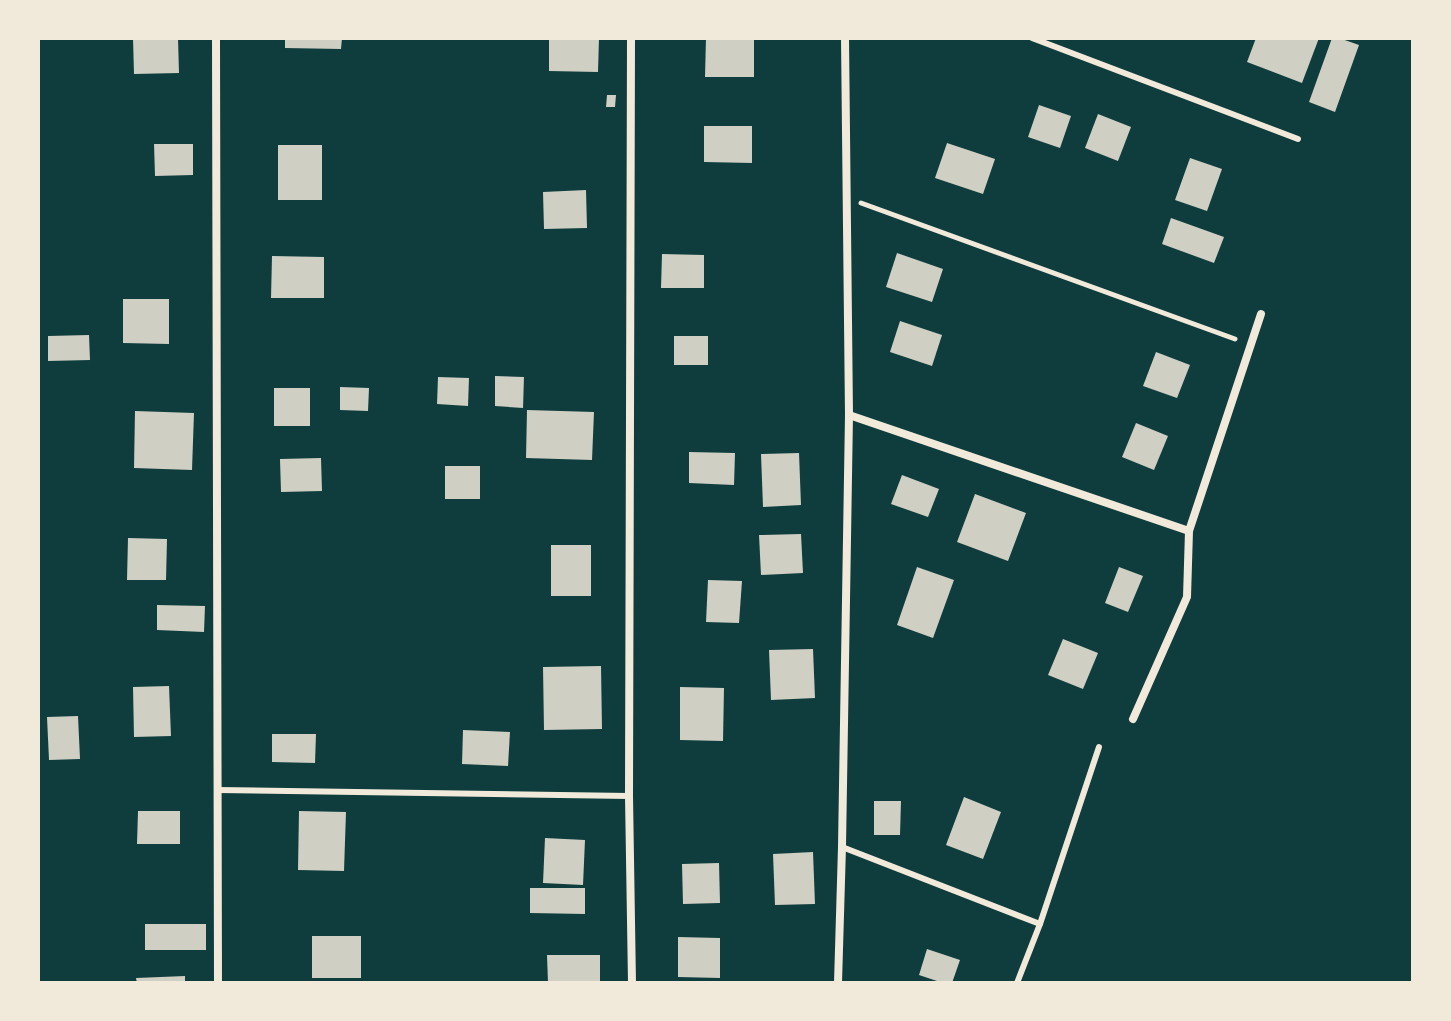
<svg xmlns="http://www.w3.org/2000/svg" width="1451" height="1021" font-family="'IBM Plex Sans',sans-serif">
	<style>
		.building { fill: #cfcfc3 }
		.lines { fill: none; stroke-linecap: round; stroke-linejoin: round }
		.path { stroke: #f1e9da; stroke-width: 5 }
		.service { stroke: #f1e9da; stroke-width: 6 }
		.minor { stroke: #f1e9da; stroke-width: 8 }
	</style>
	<rect width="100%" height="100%" fill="#0f3d3e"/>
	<g class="building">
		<path d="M133 38H178L179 73 134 74Z"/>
		<path d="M285 38H342L341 49 285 48Z"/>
		<path d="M549 38H599L598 72 549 71Z"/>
		<path d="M706 38H754V77H705Z"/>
		<path d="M1256 38H1319L1302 83 1247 62Z"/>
		<path d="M1332 38H1339L1359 45 1335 112 1309 102Z"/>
		<path d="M607 95H616L615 107H606Z"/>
		<path d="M1039 105 1071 116 1060 148 1028 137Z"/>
		<path d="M1098 114 1131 127 1118 161 1085 148Z"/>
		<path d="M704 126H752V163L704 162Z"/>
		<path d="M947 143 995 159 983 194 935 178Z"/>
		<path d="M154 144H193V175L155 176Z"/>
		<rect x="278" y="145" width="44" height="55"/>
		<path d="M1190 158 1222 169 1207 211 1175 200Z"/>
		<path d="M586 190 587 228 544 229 543 192Z"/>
		<path d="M1171 218 1224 237 1214 263 1162 244Z"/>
		<path d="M897 253 943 269 932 302 886 287Z"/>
		<path d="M662 254 704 255V288H661Z"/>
		<path d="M272 256 324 257V298H271Z"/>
		<path d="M123 299H169V344L123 343Z"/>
		<path d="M900 321 942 335 932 366 890 352Z"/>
		<path d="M89 335 90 360 48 361V336Z"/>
		<rect x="674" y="336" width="34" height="29"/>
		<path d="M1156 352 1190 365 1177 398 1143 386Z"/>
		<path d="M495 376 524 377 523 408 495 406Z"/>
		<path d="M438 377 469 378 468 406 437 404Z"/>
		<path d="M340 387 369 388 368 411 340 410Z"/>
		<rect x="274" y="388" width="36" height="38"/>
		<path d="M527 410 594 412 592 460 526 458Z"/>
		<path d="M135 411 194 413 192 470 134 468Z"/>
		<path d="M1136 423 1168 436 1154 470 1122 457Z"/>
		<path d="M689 452 735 453 734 485 689 483Z"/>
		<path d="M799 453 801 505 763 507 761 454Z"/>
		<path d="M321 458 322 491 281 492 280 459Z"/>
		<rect x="445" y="466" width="35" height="33"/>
		<path d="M902 475 939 489 928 517 891 504Z"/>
		<path d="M975 494 1026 513 1008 561 957 542Z"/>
		<path d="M801 534 803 573 761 575 759 535Z"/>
		<path d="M128 538 167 539 166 580H127Z"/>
		<rect x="551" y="545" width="40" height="51"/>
		<path d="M917 567 954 580 933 638 897 625Z"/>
		<path d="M1119 567 1143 576 1128 612 1105 603Z"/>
		<path d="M708 580 742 581 739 623 706 622Z"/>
		<path d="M157 605 205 606 204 632 157 630Z"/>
		<path d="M1063 639 1098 653 1083 689 1048 675Z"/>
		<path d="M813 649 815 698 771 700 769 650Z"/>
		<path d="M601 666 602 729 544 730 543 667Z"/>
		<path d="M169 686 171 736 134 737 133 687Z"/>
		<path d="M680 687 724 688 723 741 680 740Z"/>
		<path d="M78 716 80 759 49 760 47 717Z"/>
		<path d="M463 730 510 732 508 766 462 764Z"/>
		<path d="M272 734H316L315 763 272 762Z"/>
		<path d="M964 797 1001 812 983 859 946 845Z"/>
		<path d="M874 801H901L900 835H874Z"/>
		<path d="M138 811H180V844H137Z"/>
		<path d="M299 811 346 812 344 871 298 870Z"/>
		<path d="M545 838 585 840 583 885 543 883Z"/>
		<path d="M813 852 815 904 775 905 773 854Z"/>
		<path d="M719 863 720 903 683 904 682 864Z"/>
		<path d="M530 888H585V914L530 913Z"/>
		<rect x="145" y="924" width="61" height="26"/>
		<rect x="312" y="936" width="49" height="42"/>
		<path d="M678 937 720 938V978L678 977Z"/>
		<path d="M927 949 960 960 952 983H943L919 975Z"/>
		<path d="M547 955H600V983H548Z"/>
		<path d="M185 976V983H137L136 978Z"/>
	</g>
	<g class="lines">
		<path class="path" d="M861 203 1235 339"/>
		<g class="service">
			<path d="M1032 38 1298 139"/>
			<path d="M217 790 629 796"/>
			<path d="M842 847 1040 924"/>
			<path d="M1017 983 1040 924 1099 747"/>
		</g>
		<g class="minor">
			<path d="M216 38 218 983"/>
			<path d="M631 38 629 796 632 983"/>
			<path d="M849 415 1189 531"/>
			<path d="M1133 719 1187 597 1189 531 1261 314"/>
			<path d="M838 983 842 847 849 415 845 38"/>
		</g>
	</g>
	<rect width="1451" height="1021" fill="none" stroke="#f1e9da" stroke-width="80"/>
</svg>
